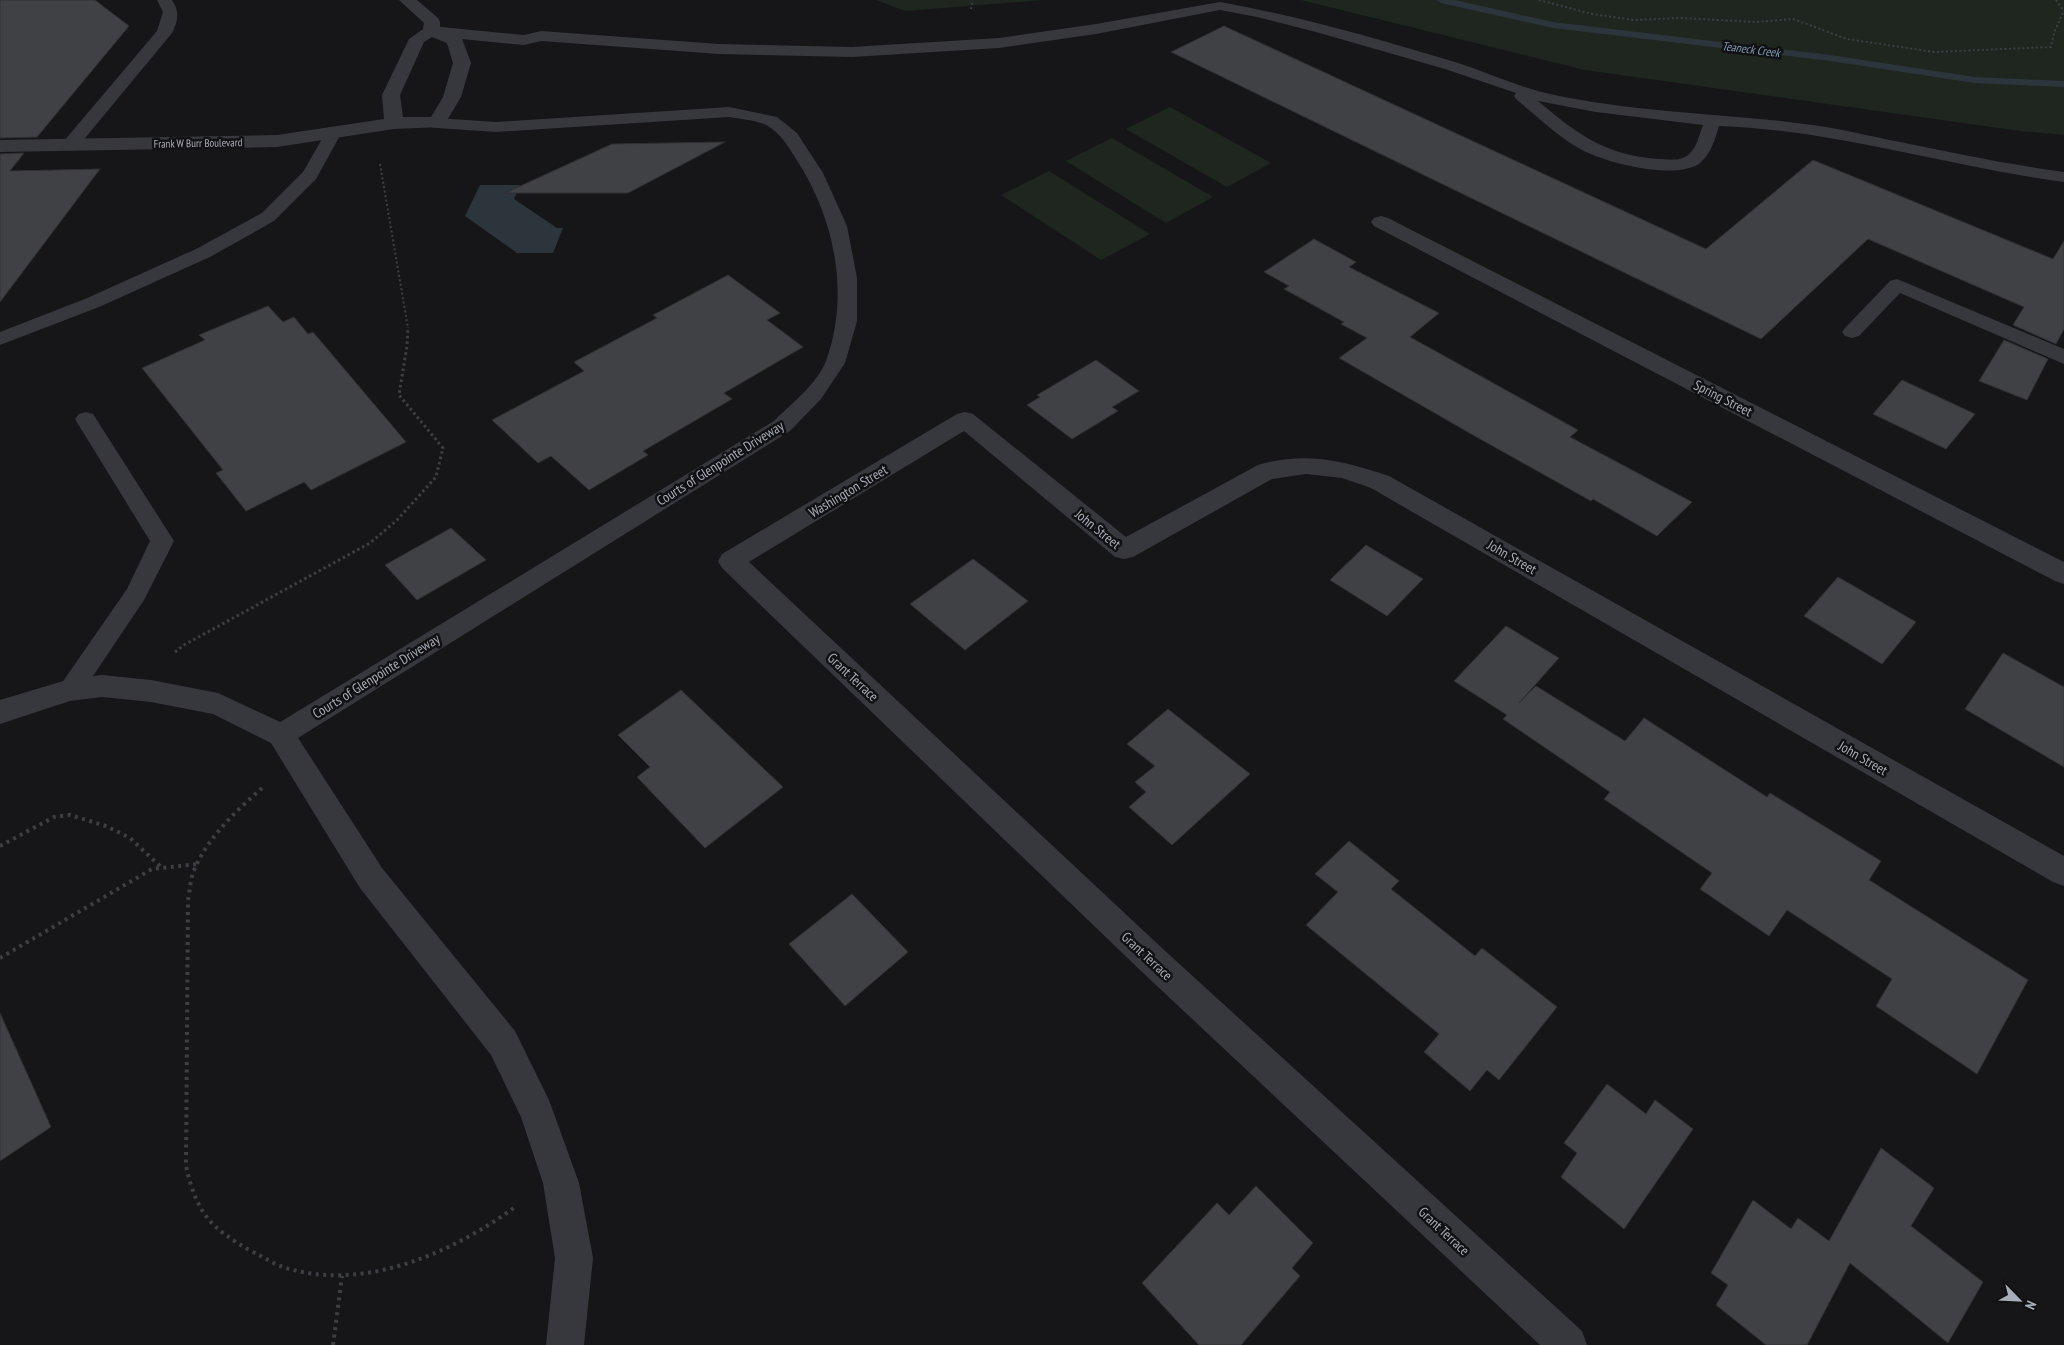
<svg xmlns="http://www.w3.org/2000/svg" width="2064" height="1345" font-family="'PT Sans Narrow',sans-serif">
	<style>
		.green { fill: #1e261f }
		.water { fill: #2c353c }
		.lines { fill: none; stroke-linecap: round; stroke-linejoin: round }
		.stream { fill: #2c353c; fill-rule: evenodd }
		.building { fill: #404145; stroke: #303034 }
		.path-far2 { stroke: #3d3f44; stroke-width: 2; stroke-dasharray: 2 2.5; stroke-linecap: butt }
		.path-far1 { stroke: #3d3f44; stroke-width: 3; stroke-dasharray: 2.5 3; stroke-linecap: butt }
		.path { stroke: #3d3f44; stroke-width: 4; stroke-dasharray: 3 4.5; stroke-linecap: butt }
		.service { fill: #37383d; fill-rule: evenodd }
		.minor { fill: #37383d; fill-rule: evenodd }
		.labels { text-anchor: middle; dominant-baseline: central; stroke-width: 5; stroke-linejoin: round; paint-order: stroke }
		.far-street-label { font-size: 11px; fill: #a8adb8; stroke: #111113 }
		.far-water-label { font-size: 12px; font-style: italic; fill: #7f9bb3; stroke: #111113 }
		.street-label { font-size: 14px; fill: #a8adb8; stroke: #111113 }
	</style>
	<rect width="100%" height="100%" fill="#161618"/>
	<g class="green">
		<path d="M876 0H1044L905 11Z"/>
		<path d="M1301 0H2064V135L2020 131 1585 70Z"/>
		<path d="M1170 107 1271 163 1227 187 1126 129Z"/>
		<path d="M1112 138 1213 197 1166 223 1066 161Z"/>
		<path d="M1049 171 1150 234 1101 260 1001 195Z"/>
	</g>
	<path class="water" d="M480 185H520L514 199 557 228H563L553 253H517L465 216Z"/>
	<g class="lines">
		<path class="stream" d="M1436 0H1455L1553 22 1830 55 1975 77 2064 81V87L1975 83 1830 61 1553 28 1441 3Z"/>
	</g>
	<g class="building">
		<path d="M0 0H95L129 26 37 137 0 138Z"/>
		<path d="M1224 26 1706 249 1813 160 2053 259 2064 241V329L2056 344 2013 325 2024 307 1868 239 1761 339 1171 52Z"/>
		<path d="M725 142 628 193H505L612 144Z"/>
		<path d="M24 153 10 171 100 169 0 302V154Z"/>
		<path d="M1314 239 1356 262 1349 267 1439 313 1410 337 1578 430 1570 437 1692 502 1657 536 1593 499 1591 501 1473 435 1339 358 1367 338 1341 324 1344 322 1284 289 1289 286 1264 272Z"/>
		<path d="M728 275 780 313 767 320 803 347 724 393 732 399 643 451 648 455 589 490 551 456 538 463 492 420 584 371 574 362 657 318 653 315Z"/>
		<path d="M268 306 283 322 294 317 308 334 313 332 406 442 311 490 304 482 246 511 216 473 223 470 142 368 205 340 199 335Z"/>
		<path d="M2004 340 2048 359 2027 400 1979 381Z"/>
		<path d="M1096 360 1139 391 1112 407 1118 411 1072 439 1027 405 1040 397 1037 395Z"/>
		<path d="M1902 380 1975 414 1946 449 1873 414Z"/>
		<path d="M451 528 486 560 417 600 385 565Z"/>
		<path d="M1366 545 1423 579 1387 616 1330 580Z"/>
		<path d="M973 559 1028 601 965 650 910 604Z"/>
		<path d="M1838 577 1916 622 1882 664 1804 616Z"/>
		<path d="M1506 626 1559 658 1519 703 1536 686 1625 741 1644 718 1767 797 1770 793 1881 861 1869 880 2028 980 1977 1074 1876 1006 1892 979 1787 910 1769 936 1700 889 1712 873 1604 799 1610 792 1503 719 1507 715 1454 681Z"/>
		<path d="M2003 653 2064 687V767L1965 709Z"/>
		<path d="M681 690 783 787 705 848 637 777 650 767 618 735Z"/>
		<path d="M1168 709 1250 774 1172 845 1129 807 1146 792 1135 782 1155 766 1127 744Z"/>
		<path d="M1349 841 1399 881 1391 889 1475 956 1482 948 1557 1007 1499 1080 1487 1070 1470 1091 1424 1052 1439 1034 1306 925 1338 892 1315 874Z"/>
		<path d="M852 894 908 952 845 1006 789 944Z"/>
		<path d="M0 1013 51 1127 0 1161Z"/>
		<path d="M1607 1084 1646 1114 1655 1100 1693 1129 1624 1229 1561 1177 1577 1153 1564 1143Z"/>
		<path d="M1881 1148 1934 1188 1911 1226 1983 1282 1948 1343 1850 1263 1807 1345H1766L1716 1305 1728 1285 1711 1273 1753 1200 1791 1229 1798 1218 1829 1241Z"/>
		<path d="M1256 1186 1313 1243 1292 1268 1300 1276 1241 1345H1199L1142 1283 1217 1203 1229 1215Z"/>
	</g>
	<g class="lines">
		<g class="path-far2">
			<path d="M1539 0 1592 14 1634 20 1680 18 1756 22 1793 19 1847 39 1934 52 2051 47 2054 33 2064 10"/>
			<path d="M2056 0 2063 10"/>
			<path d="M971 9 973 0"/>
			<path d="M380 164 408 328"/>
		</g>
		<path class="path-far1" d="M175 652 184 645 370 543 397 520 436 477 443 448 399 395 407 346 408 327"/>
		<g class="path">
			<path d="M262 788C235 812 206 839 193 873 190 881 190 891 188 900L186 1166C197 1214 210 1228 253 1252 262 1256 270 1262 280 1266 359 1294 451 1254 515 1207"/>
			<path d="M0 846 54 817 70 815 106 826 130 838 161 867"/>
			<path d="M0 958 152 869 198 864"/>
			<path d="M333 1345 342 1276"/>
		</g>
		<g class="service">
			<path d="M157 0H172C180 12 178 21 172 33L76 149H64L61 145 64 141 157 31 163 12Z"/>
			<path d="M1220 2C1299 16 1378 39 1455 62 1487 72 1518 87 1550 94 1636 113 1725 113 1812 125 1837 128 1861 134 1885 139 1944 151 2004 164 2064 172V182C1949 167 1836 130 1719 126 1715 139 1711 154 1700 163 1676 181 1608 163 1584 151 1559 138 1538 117 1516 99L1514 96 1516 93 1445 69 1316 32 1257 17 1220 10 1096 34 999 48 852 57 719 54 541 41 524 45 431 36 426 34 423 31 426 28 431 26 524 35 541 31 719 44 852 47 999 38 1096 24ZM1538 101 1596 112 1703 125C1699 135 1697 148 1688 155 1679 162 1667 159 1658 159 1605 155 1577 134 1538 101Z"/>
			<path d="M729 107 777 117 797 133 823 173 847 226 857 278V321L845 363 821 399 790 431 290 743 281 746 272 743 268 735 272 727 774 421C792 403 817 384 826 361 850 295 835 220 798 162 789 148 781 133 766 125 756 120 740 119 729 117L496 132 437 128 431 127 429 123 431 119 437 118 496 122Z"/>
			<path d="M334 127 340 128 342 132 316 179 274 221 210 257 99 307 0 345V332L85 299 196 249 262 213 303 172 326 132 328 128Z"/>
			<path d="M1897 279 2064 349V364L1900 293 1859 336 1852 338 1845 336 1842 332 1845 328 1890 281Z"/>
			<path d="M86 412 93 414 174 541 144 600 79 697 70 700 61 697 57 690 127 589 150 541 75 419 79 414Z"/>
		</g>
		<g class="minor">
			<path d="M399 0H417L438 18 440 22V28L461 36 471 63 461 97 443 127 394 129 277 147 0 152V140L277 135 384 119 382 95 409 39 423 29 424 23ZM432 37 447 43 453 63 443 97 431 117H403L400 95 424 42Z"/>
			<path d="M1381 216 1388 218 2064 562V584L2055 581 1374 226 1371 222 1374 218Z"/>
			<path d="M965 412 973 414 1126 537 1258 465C1306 451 1343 461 1389 476L2064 856V886L2053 882 1371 488 1342 478 1306 474 1272 479 1133 557 1124 559 1115 557 964 431 749 562 1163 949 1582 1331 1587 1345H1540L1141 971 722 568 718 561 722 554 957 414Z"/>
			<path d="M102 675 151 680 218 693 291 727 382 868 515 1031 549 1100 579 1183 593 1258 584 1345H546L555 1258 543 1183 521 1117 491 1055 360 888 271 743 213 714 151 702 102 697 70 701 0 724V700L70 679Z"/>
		</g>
	</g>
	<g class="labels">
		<g class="far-street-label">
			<text transform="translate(198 143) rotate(-1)">Frank W Burr Boulevard</text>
		</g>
		<g class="far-water-label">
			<text transform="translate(1751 49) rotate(7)">Teaneck Creek</text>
		</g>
		<g class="street-label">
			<text transform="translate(1723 398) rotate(27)">Spring Street</text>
			<text transform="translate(720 463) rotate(-32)">Courts of Glenpointe Driveway</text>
			<text transform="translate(848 491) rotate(-31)">Washington Street</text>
			<text transform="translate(1098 529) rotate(39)">John Street</text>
			<text transform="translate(1512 557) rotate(30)">John Street</text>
			<text transform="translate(376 676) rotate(-32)">Courts of Glenpointe Driveway</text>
			<text transform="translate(853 677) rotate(43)">Grant Terrace</text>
			<text transform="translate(1863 758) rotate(30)">John Street</text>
			<text transform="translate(1147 956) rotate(43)">Grant Terrace</text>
			<text transform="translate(1444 1231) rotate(43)">Grant Terrace</text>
		</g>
	</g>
	<g transform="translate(2019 1300) rotate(114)" stroke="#111113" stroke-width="4" paint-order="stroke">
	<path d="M0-4L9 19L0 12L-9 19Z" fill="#a8adb8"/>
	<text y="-8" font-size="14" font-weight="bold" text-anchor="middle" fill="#a8adb8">N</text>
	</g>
</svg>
